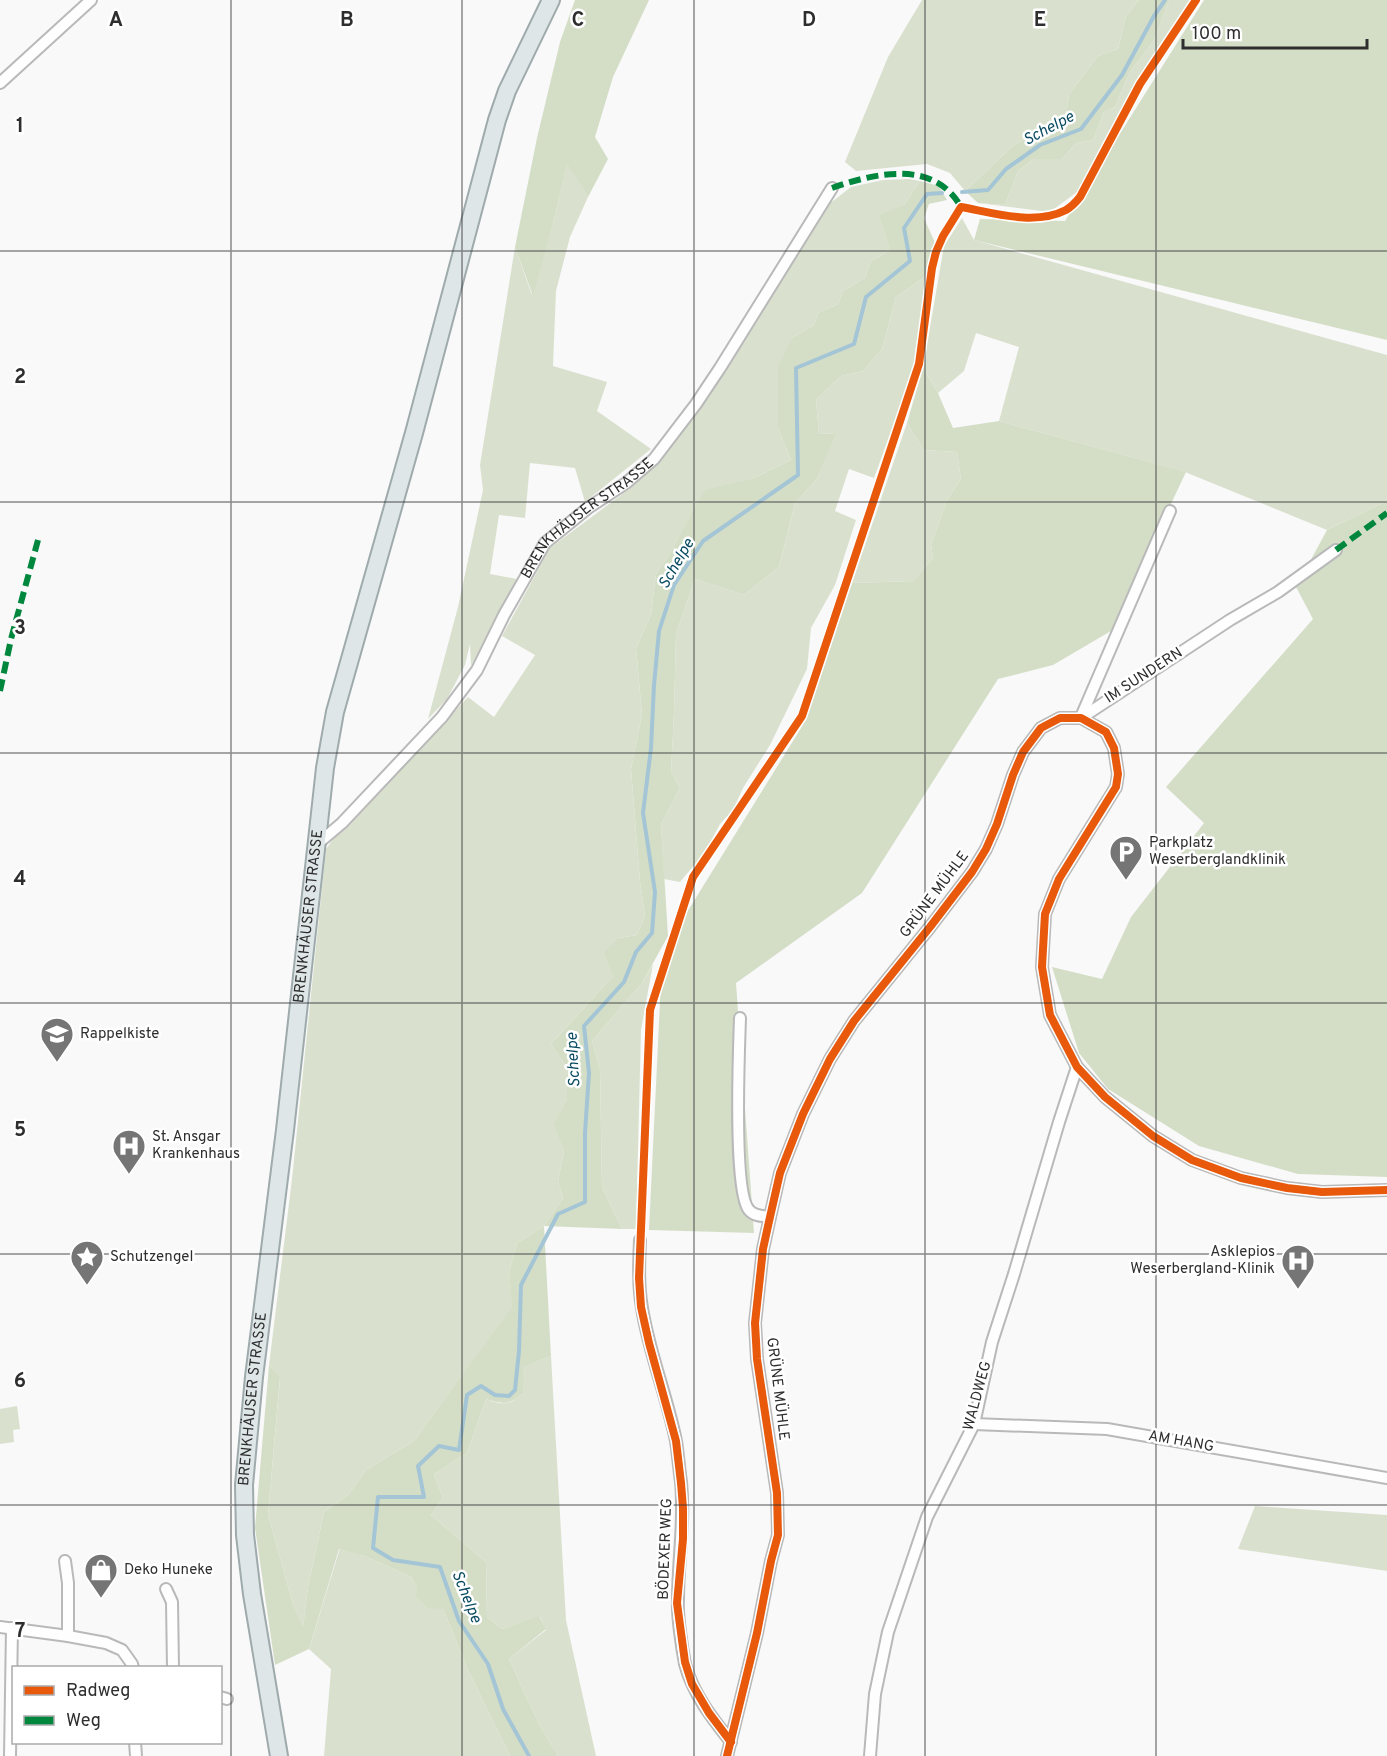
<svg xmlns="http://www.w3.org/2000/svg" width="1387" height="1756" font-family="Overpass,sans-serif">
	<style>
		.green { fill: #d9e1ce }
		.forest { fill: #d4dec7 }
		.lines { fill: none; stroke-linecap: round; stroke-linejoin: round }
		.stream { stroke: #a4c5d5; stroke-width: 4 }
		.minor-casing { stroke: #b9b9b9; stroke-width: 14 }
		.primary-casing { stroke: #9eaaac; stroke-width: 20 }
		.minor { stroke: #fefefe; stroke-width: 10 }
		.primary { stroke: #dfe6e7; stroke-width: 16 }
		.quiet { stroke: #00873e; stroke-width: 6; stroke-dasharray: 12 6; stroke-linecap: butt }
		.cycleway-casing { stroke: #fff; stroke-width: 11 }
		.cycleway { stroke: #e8590c; stroke-width: 8 }
		.grid { fill: none; stroke: #2e2e2f; stroke-width: 1.5; stroke-opacity: 0.55 }
		.labels { text-anchor: middle; dominant-baseline: central; stroke-width: 5; stroke-linejoin: round; paint-order: stroke }
		.street-label { font-size: 15px; fill: #2e2e2f; stroke: #fff }
		.poi-label { font-size: 15px; fill: #2e2e2f; stroke: #fff; text-anchor: start }
		.water-label { font-size: 16px; font-style: italic; fill: #0a4b62; stroke: #fff }
		.grid-label { font-size: 20px; text-anchor: middle; font-weight: bold; fill: #2e2e2f; stroke: #fff; stroke-width: 5; stroke-linejoin: round; paint-order: stroke }
	</style>
	<rect width="100%" height="100%" fill="#f9f9f9"/>
	<g class="green">
		<path d="M922 0H1139L1126 16 1118 49 1098 56 1069 94 1065 122 1015 144 965 191 950 173 927 164 856 171 845 162 888 57Z"/>
		<path d="M1169 0H1191L1139 79 1077 192 1050 212 978 203 1005 205 1018 171 1034 159H1062L1076 143 1093 140 1104 112 1115 107 1130 72 1155 39Z"/>
		<path d="M567 163 588 197 570 237 556 291 553 366 607 382 597 411 651 449 585 502 575 468 530 463 525 518 499 515 490 574 517 579 471 666 470 644 465 665 447 699 428 719 458 607 483 490 480 465 515 247 532 295 554 220Z"/>
		<path d="M909 179 920 181 904 205 891 250 871 261 865 278 843 291 838 304 818 313 814 325 792 338 778 428 791 460 754 478 704 491 669 555 656 574 651 615 636 648 642 715 631 769 640 882 645 916 637 935 619 938 613 976 551 1044 567 1068V1099L555 1124 564 1152 558 1181 563 1198 544 1226 517 1243 509 1272 513 1307 414 1441 366 1470 348 1495 324 1512 308 1587 303 1628 293 1604 268 1515 280 1378 269 1365 292 1179 326 849 334 838 359 814 468 697 494 717 535 655 502 636 550 548 621 495 656 461 824 208 851 187 883 180Z"/>
		<path d="M962 218 974 240 1387 355V501L1327 530 1185 472 999 421 1019 347 976 333 964 371 938 393 923 368 944 246Z"/>
		<path d="M926 276 914 368 874 478 849 469 835 511 856 520 835 585 811 628 807 669 770 745 743 788 733 810 720 824 705 852 680 882 664 879 661 824 680 788 671 772 674 713 676 634 695 579 744 595 779 567 795 503 817 479 835 433 819 434 816 400 841 376 863 371 882 349 896 297Z"/>
		<path d="M907 423 924 450 957 452 961 479 947 500 931 545 933 558 913 581 852 583Z"/>
		<path d="M653 964 641 1030 636 1229H622L602 1187 600 1069 592 1041 642 983Z"/>
		<path d="M551 1356 566 1620 596 1756H558L538 1722 509 1659 546 1630 540 1617 502 1629 487 1617 486 1562 431 1515 443 1498 434 1474 467 1453 486 1399C505 1406 508 1405 524 1393L522 1367Z"/>
		<path d="M17 1406 20 1429 13 1430 14 1442 0 1444V1409Z"/>
		<path d="M1255 1506 1387 1515V1571L1238 1549Z"/>
		<path d="M340 1548 365 1556 411 1577 417 1587 443 1609 468 1670 510 1756H324L331 1669 309 1649Z"/>
	</g>
	<g class="forest">
		<path d="M575 0H649L613 77 595 137 608 159 588 197 567 164 554 220 533 296 515 247 537 138 560 42Z"/>
		<path d="M1139 0H1169L1155 39 1130 72 1115 107 1104 112 1093 140 1076 143 1062 159H1034L1018 171 1005 205 978 203 965 191 1015 144 1065 122 1069 94 1098 56 1118 49 1126 16Z"/>
		<path d="M1204 0H1387V340L974 240 980 219 1065 221Z"/>
		<path d="M920 181 939 186 947 200 929 204 924 218 936 245 926 276 896 297 882 349 863 371 841 376 816 400 819 434 836 433 817 479 795 503 779 567 744 595 695 579 676 634 674 713 671 772 680 788 661 824 668 936 642 983 592 1041 600 1069 602 1187 622 1229 544 1226 551 1356 523 1367 524 1393C508 1405 505 1405 486 1399L467 1453 434 1474 443 1498 431 1515 486 1562 487 1617 502 1629 539 1616 546 1629 509 1659 538 1722 558 1756H510L468 1670 443 1609 428 1608 416 1597 417 1587 411 1577 365 1556 339 1549 309 1649 275 1665 255 1528 269 1365 280 1377 268 1515 293 1604 303 1627 308 1587 324 1512 348 1495 366 1470 414 1441 512 1307 509 1272 517 1243 544 1226 563 1198 558 1181 564 1152 554 1124 567 1099V1068L551 1044 613 976 604 952 619 938 637 935 645 916 640 882 631 769 642 715 636 648 651 615 656 574 669 555 704 490 754 478 791 460 778 428V366L792 338 814 325 818 313 838 304 843 291 865 278 871 261 891 250 879 215 904 205Z"/>
		<path d="M923 368 938 393 953 428 999 421 1186 472 1111 631 1053 665 998 679 862 893 736 983 754 1233 649 1230 661 981 684 917 806 720 852 583 913 581 933 558 931 545 947 500 961 479 957 452 924 450 907 423Z"/>
		<path d="M1387 501V1177L1298 1174 1199 1146 1108 1089 1079 1053 1052 967 1102 979 1131 917 1204 823 1166 787 1313 619 1296 587 1327 530Z"/>
	</g>
	<g class="lines">
		<g class="stream">
			<path d="M962 192 988 190 1006 169 1040 145 1081 129 1122 75 1154 16 1165 0"/>
			<path d="M529 1756 503 1709 488 1664 459 1621 440 1567 393 1560 373 1548 378 1497H424L418 1466 439 1446 459 1450 467 1395 481 1386 495 1395 509 1396 515 1390 519 1351 521 1285 558 1214 585 1202V1133L589 1073 584 1026 624 982 636 952 652 933 655 892 643 813 651 748 654 685 659 631 674 585 703 541 798 475 796 368 854 344 866 297 910 261 904 228 927 194 942 193"/>
		</g>
		<g class="minor-casing">
			<g id="minor">
				<path d="M0 83 91 0"/>
				<path d="M1081 717 1170 511"/>
				<path d="M1081 718 1230 620 1278 592 1336 550"/>
				<path id="s1" d="M316 845 342 823 442 717 477 670 504 615 545 543 588 508 626 483 654 459 696 404 720 368 832 188"/>
				<path d="M740 1018C739 1048 733 1192 749 1210 754 1216 762 1216 770 1217"/>
				<path d="M640 1240C639 1263 638 1285 642 1308 649 1353 667 1396 676 1441 678 1454 679 1468 681 1482 685 1523 678 1559 678 1600 677 1615 682 1648 685 1664 693 1694 712 1718 731 1742"/>
				<path d="M974 1424 1107 1429 1387 1478"/>
				<path d="M65 1561 68 1583V1636"/>
				<path d="M166 1589 172 1602 173 1668"/>
				<path d="M0 1627 68 1636 106 1643 122 1650 132 1664 133 1668"/>
				<path d="M220 1697 227 1699"/>
				<path d="M135 1742 136 1756"/>
				<path d="M10 1756 12 1628"/>
				<path d="M727 1756 757 1633 771 1561 778 1535 777 1493 757 1359 755 1323 763 1249 770 1217 780 1173 803 1114 830 1059 854 1021 930 927 972 872 986 849 997 824 1013 775 1023 752 1041 728 1060 718H1081L1106 732 1114 748 1118 774 1116 787 1059 879 1045 914 1042 967 1050 1015 1077 1067 1105 1097 1153 1136 1192 1160 1241 1178 1287 1188 1322 1192 1387 1190"/>
				<path d="M870 1756 875 1694 888 1632 927 1517 974 1424 992 1342 1014 1274 1059 1122 1077 1067"/>
			</g>
		</g>
		<g class="primary-casing">
			<g id="primary">
				<path id="s2" d="M279 1756 252 1594 245 1535 244 1485 254 1377 285 1130 325 768 335 712 414 433 497 120 507 91 551 0"/>
			</g>
		</g>
		<use href="#minor" class="minor"/>
		<use href="#primary" class="primary"/>
		<g class="quiet">
			<path d="M832 188C875 173 934 159 961 207"/>
			<path d="M1336 550 1387 513"/>
			<path d="M0 691 11 639 38 540"/>
		</g>
		<g class="cycleway-casing">
			<g id="cycleway">
				<path d="M731 1742 709 1713 692 1684 685 1662 677 1603 683 1539V1508L681 1483 676 1441 649 1343 641 1307 639 1278 650 1010 693 877 802 716 919 364 932 268 936 252 943 236 961 207C994 213 1035 226 1066 210 1071 207 1076 202 1080 197L1140 84 1196 0"/>
				<path d="M727 1756 757 1633 771 1561 778 1535 777 1493 757 1359 755 1323 763 1249 770 1217 780 1173 803 1114 830 1059 854 1021 930 927 972 872 986 849 997 824 1013 775 1023 752 1041 728 1060 718H1081L1106 732 1114 748 1118 774 1116 787 1059 879 1045 914 1042 967 1050 1015 1077 1067 1105 1097 1153 1136 1192 1160 1241 1178 1287 1188 1322 1192 1387 1190"/>
			</g>
		</g>
		<use href="#cycleway" class="cycleway"/>
	</g>
	<path class="grid" d="M231 0V1756M462 0V1756M694 0V1756M925 0V1756M1156 0V1756M0 251H1387M0 502H1387M0 753H1387M0 1003H1387M0 1254H1387M0 1505H1387"/>
	<defs>
		<g id="parking-pin" transform="scale(1.725)"><path d="M0 17L-7.5 6A9.5 9.5 0 1 1 7.5 6Z" fill="#757576" stroke="#fff"/><path d="M-3.5-5.5H1a3.5 3.5 0 0 1 0 7H-1V5.5H-3.5ZM-1-3.4V-.6H.8a1.4 1.4 0 0 0 0-2.8Z" fill="#fff"/></g>
		<g id="school-pin" transform="scale(1.725)"><path d="M0 17L-7.5 6A9.5 9.5 0 1 1 7.5 6Z" fill="#757576" stroke="#fff"/><path d="M0-5L7-2L0 1L-7-2ZM-4 1L0 2.5L4 1V4Q0 6-4 4Z" fill="#fff"/></g>
		<g id="hospital-pin" transform="scale(1.725)"><path d="M0 17L-7.5 6A9.5 9.5 0 1 1 7.5 6Z" fill="#757576" stroke="#fff"/><path d="M-5-5h3v3.5h4V-5h3V5h-3V1.5h-4V5h-3Z" fill="#fff"/></g>
		<g id="sight-pin" transform="scale(1.725)"><path d="M0 17L-7.5 6A9.5 9.5 0 1 1 7.5 6Z" fill="#757576" stroke="#fff"/><path d="M0-6L1.8-2.2L6-1.7L2.9 1.2L3.7 5.4L0 3.3L-3.7 5.4L-2.9 1.2L-6-1.7L-1.8-2.2Z" fill="#fff"/></g>
		<g id="shop-pin" transform="scale(1.725)"><path d="M0 17L-7.5 6A9.5 9.5 0 1 1 7.5 6Z" fill="#757576" stroke="#fff"/><path d="M-5-2.5h2.3a2.7 3.5 0 0 1 5.4 0H5L5.5 6h-11ZM-1.5-2.5h3a1.5 2.3 0 0 0-3 0Z" fill="#fff"/></g>
	</defs>
	<g fill-rule="evenodd">
		<use href="#parking-pin" x="1126" y="852"/>
		<use href="#school-pin" x="57" y="1034"/>
		<use href="#hospital-pin" x="129" y="1146"/>
		<use href="#sight-pin" x="87" y="1257"/>
		<use href="#hospital-pin" x="1298" y="1261"/>
		<use href="#shop-pin" x="101" y="1570"/>
	</g>
	<g class="labels">
		<g class="street-label">
			<text stroke="none"><textPath href="#s1" startOffset="430">BRENKHÄUSER STRASSE</textPath></text>
			<text transform="translate(1144 676) rotate(-33)">IM SUNDERN</text>
			<text transform="translate(935 895) rotate(-53)">GRÜNE MÜHLE</text>
			<text stroke="none"><textPath href="#s2" startOffset="846">BRENKHÄUSER STRASSE</textPath></text>
			<text transform="translate(777 1389) rotate(83)">GRÜNE MÜHLE</text>
			<text transform="translate(978 1396) rotate(-75)">WALDWEG</text>
			<text stroke="none"><textPath href="#s2" startOffset="360">BRENKHÄUSER STRASSE</textPath></text>
			<text transform="translate(1181 1442) rotate(10)">AM HANG</text>
			<text transform="translate(666 1549) rotate(-88)">BÖDEXER WEG</text>
		</g>
		<g class="poi-label">
			<text x="1149" y="843">Parkplatz<tspan x="1149" dy="17">Weserberglandklinik</tspan></text>
			<text x="80" y="1034">Rappelkiste</text>
			<text x="152" y="1137">St. Ansgar<tspan x="152" dy="17">Krankenhaus</tspan></text>
			<text x="1275" y="1252" text-anchor="end">Asklepios<tspan x="1275" dy="17">Weserbergland-Klinik</tspan></text>
			<text x="110" y="1257">Schutzengel</text>
			<text x="124" y="1570">Deko Huneke</text>
		</g>
		<g class="water-label">
			<text transform="translate(1049 129) rotate(-28)">Schelpe</text>
			<text transform="translate(677 564) rotate(-60)">Schelpe</text>
			<text transform="translate(574 1060) rotate(-93)">Schelpe</text>
			<text transform="translate(466 1597) rotate(68)">Schelpe</text>
		</g>
	</g>
	<g class="grid-label">
		<text x="116" y="26">A</text>
		<text x="347" y="26">B</text>
		<text x="578" y="26">C</text>
		<text x="809" y="26">D</text>
		<text x="1040" y="26">E</text>
		<text x="20" y="132">1</text>
		<text x="20" y="383">2</text>
		<text x="20" y="634">3</text>
		<text x="20" y="885">4</text>
		<text x="20" y="1136">5</text>
		<text x="20" y="1387">6</text>
		<text x="20" y="1637">7</text>
	</g>
	<rect x="12" y="1666" width="210" height="78" fill="#ffffff" stroke="#ababac" stroke-width="1.5"/>
	<rect x="24" y="1686" width="30" height="9" fill="#e8590c" stroke="#ababac" stroke-width="1.5"/>
	<text x="66" y="1696" font-size="18" fill="#2e2e2f">Radweg</text>
	<rect x="24" y="1716" width="30" height="9" fill="#00873e" stroke="#ababac" stroke-width="1.5"/>
	<text x="66" y="1726" font-size="18" fill="#2e2e2f">Weg</text>
	<path d="M1183 39v9h184v-9" fill="none" stroke="#2e2e2f" stroke-width="3"/>
	<text x="1192" y="39" font-size="18" fill="#2e2e2f" stroke="#ffffff" stroke-width="4.5" paint-order="stroke">100 m</text>
</svg>
